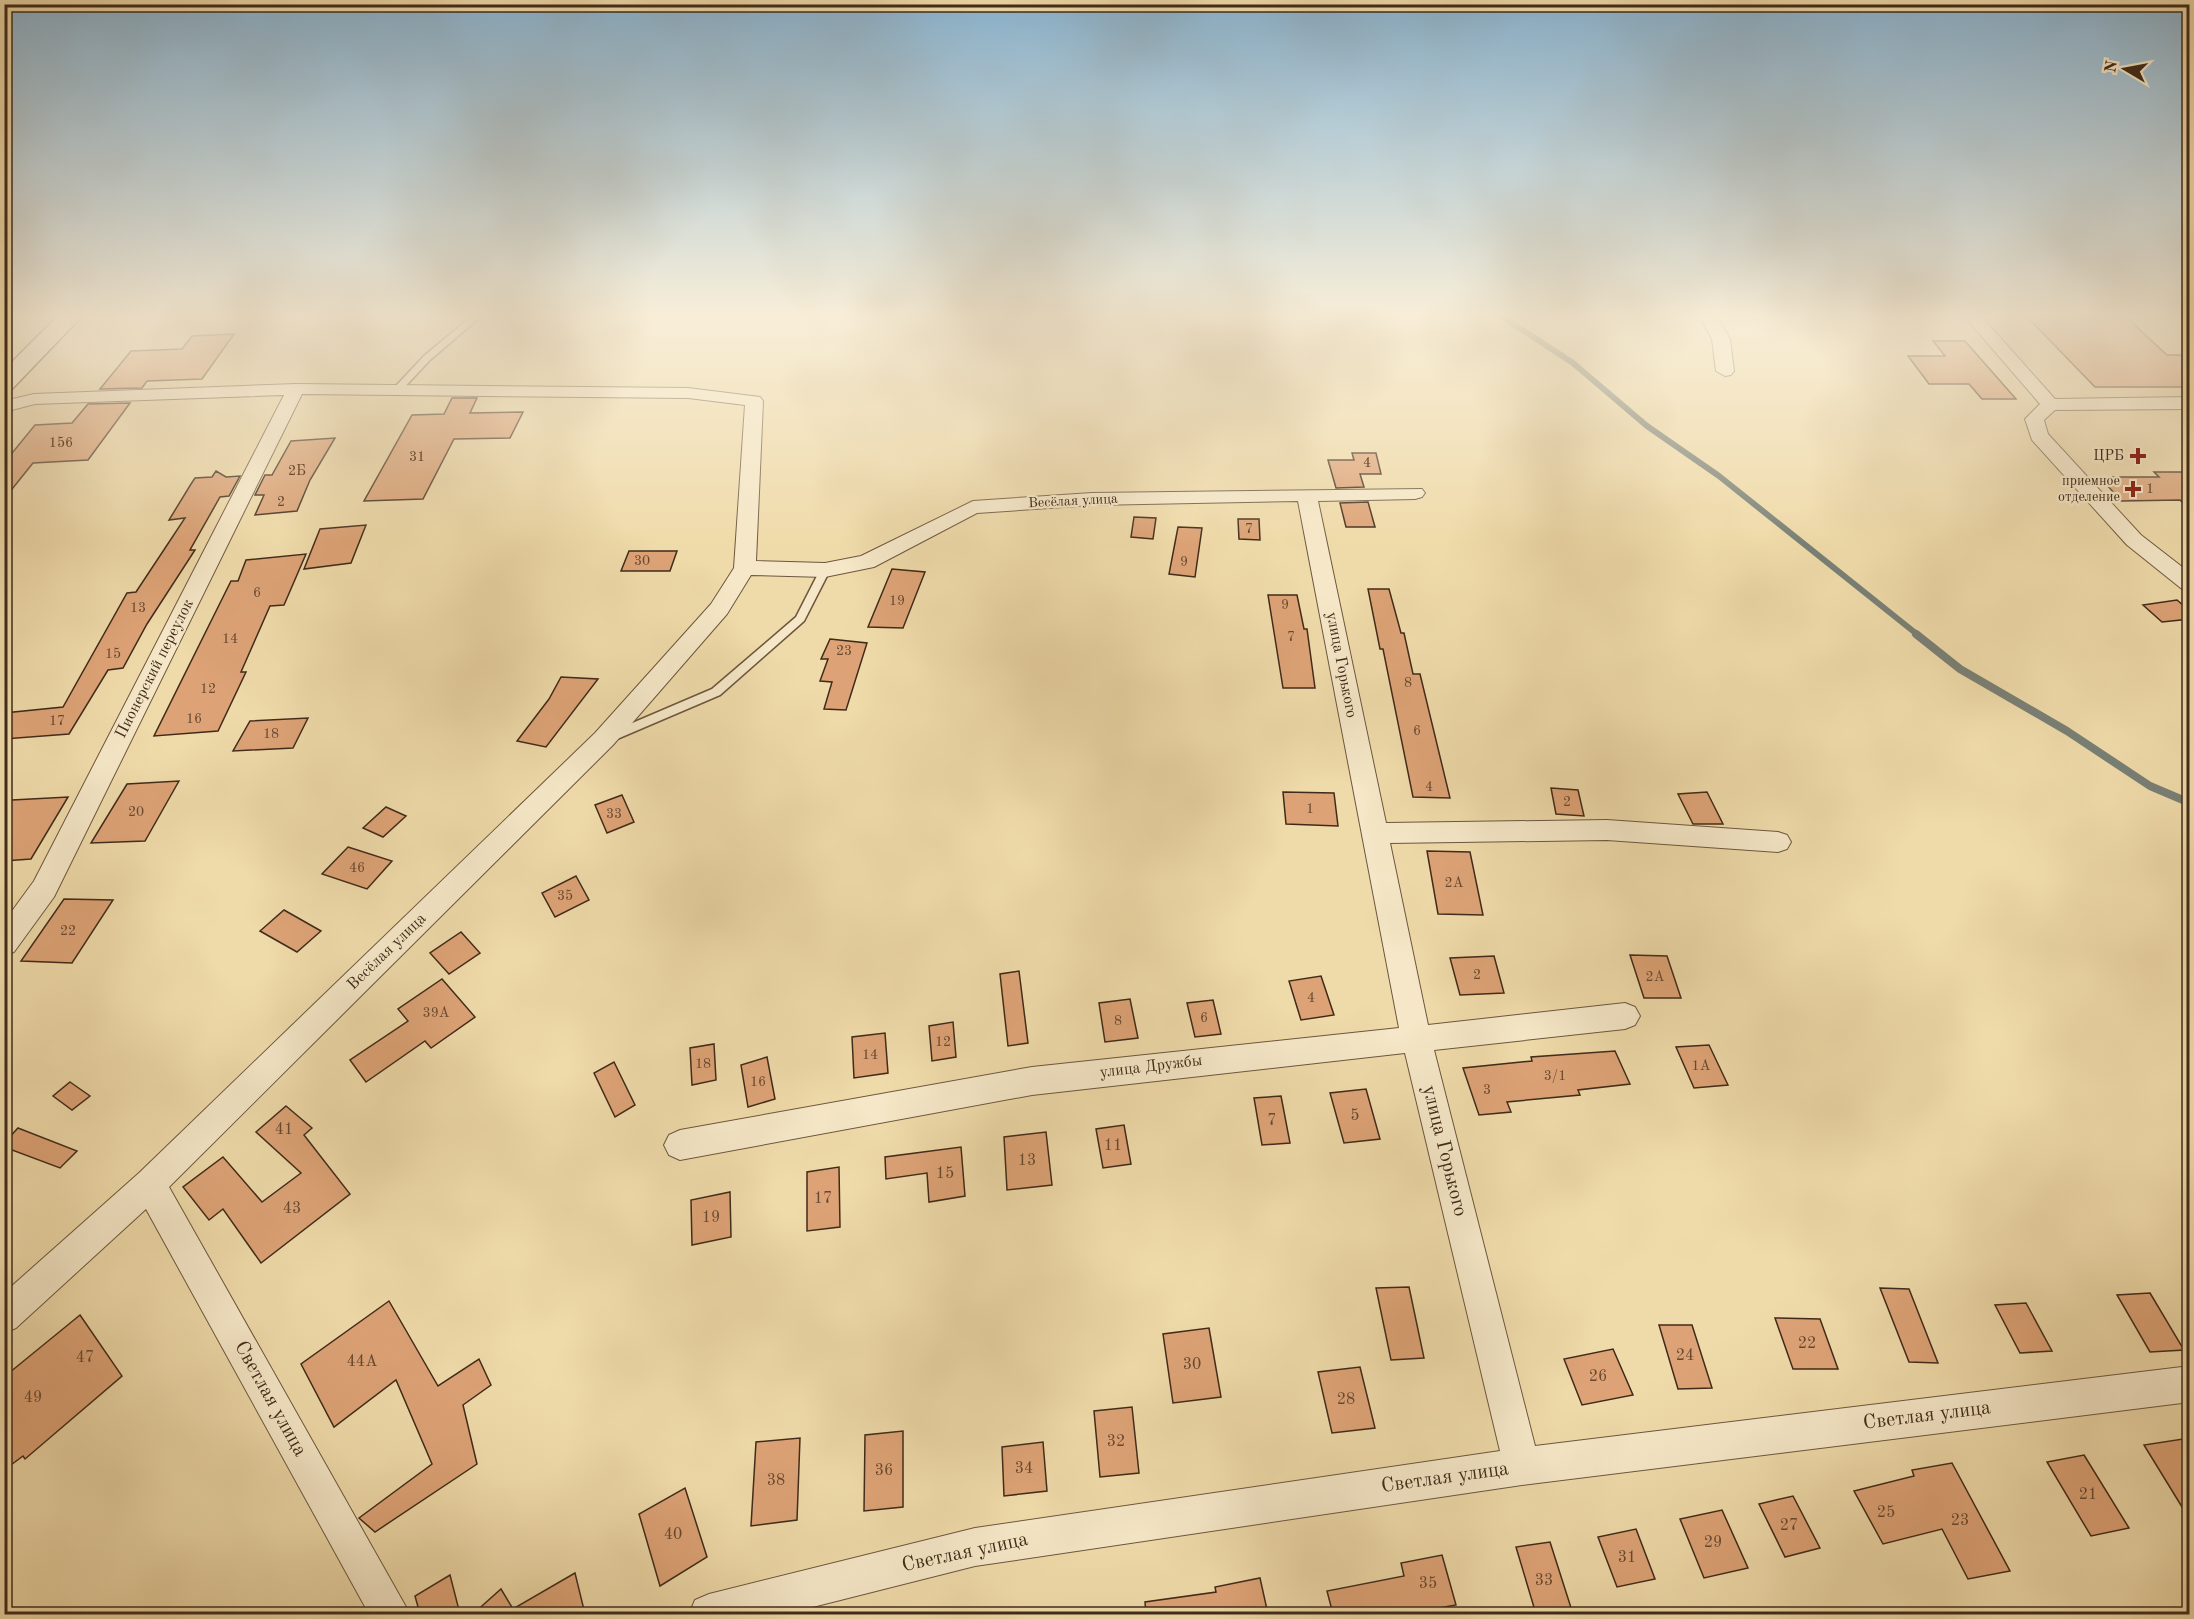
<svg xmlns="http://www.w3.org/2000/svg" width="2194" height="1619" font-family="'Old Standard TT',serif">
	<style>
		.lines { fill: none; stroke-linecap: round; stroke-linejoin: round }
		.stream-far1 { stroke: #798076; stroke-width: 6 }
		.stream { stroke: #798076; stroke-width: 8 }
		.building { fill: #dda376; stroke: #402b1a; stroke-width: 1.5 }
		.service-casing { stroke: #6c573e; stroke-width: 3 }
		.minor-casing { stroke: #6c573e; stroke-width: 2 }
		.secondary-casing { stroke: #402b1a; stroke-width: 3 }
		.service { fill: #f5e7c7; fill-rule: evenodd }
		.minor { fill: #f5e7c7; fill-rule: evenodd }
		.secondary { fill: #f5e7c7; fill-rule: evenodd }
		.poi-dot { fill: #8f2418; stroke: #f5e7c7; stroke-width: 2 }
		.labels { text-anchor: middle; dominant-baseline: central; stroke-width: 4.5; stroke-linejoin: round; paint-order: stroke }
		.number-label { font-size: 14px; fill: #674931 }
		.far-poi-label { font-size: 14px; fill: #402b1a; stroke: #f5e7c7; text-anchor: end }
		.far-street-label { font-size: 14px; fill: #402b1a; stroke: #f5e7c7 }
		.street-label { font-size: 16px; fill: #402b1a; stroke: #f5e7c7 }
		.near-number-label { font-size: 16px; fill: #674931 }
		.near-street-label { font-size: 20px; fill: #402b1a; stroke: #f5e7c7 }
	</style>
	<rect width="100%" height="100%" fill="#efdaa9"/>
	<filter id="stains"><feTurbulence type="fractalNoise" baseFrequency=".00333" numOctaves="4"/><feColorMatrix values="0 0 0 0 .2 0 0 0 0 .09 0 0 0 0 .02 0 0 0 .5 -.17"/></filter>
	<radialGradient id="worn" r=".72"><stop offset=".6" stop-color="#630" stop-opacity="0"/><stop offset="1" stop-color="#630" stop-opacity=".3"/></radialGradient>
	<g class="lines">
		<path class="stream-far1" d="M1503 317 1573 363 1647 426 1719 476 1918 635"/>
		<path class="stream" d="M1916 634 1960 669 2067 731 2150 786 2190 803"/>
	</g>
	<g class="building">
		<path d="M2027 317H2126L2167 355H2180L2190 363V387H2095Z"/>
		<path d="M234 334 202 379 147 381 142 388 100 389 131 351 182 349 192 336Z"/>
		<path d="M1933 341H1965L2016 399H1982L1969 384H1929L1908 356H1945Z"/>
		<path d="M452 398H477L470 413 523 412 510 438 454 439 423 499 364 501 412 415 444 414Z"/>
		<path d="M130 403 88 460 33 463 4 499V463L35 425 72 423 88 404Z"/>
		<path d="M335 438 310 480 297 511 255 515 264 495H255L265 475H272L291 441Z"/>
		<path d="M1352 453H1376L1381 474H1360L1364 487 1336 488 1328 460H1354Z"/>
		<path d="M216 471 226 477 240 476 229 496 220 497 190 550H195L147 624 123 668 108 670 69 734 4 739V713L63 707 127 593 136 592 185 518 169 520 191 484 195 478 212 477Z"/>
		<path d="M2154 472H2190V510L2180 500 2121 501 2100 477H2159Z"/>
		<path d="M1368 502 1375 527H1346L1340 503Z"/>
		<path d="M1134 517 1156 518 1153 539 1131 537Z"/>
		<path d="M1238 519H1259L1260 540 1239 539Z"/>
		<path d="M366 525 351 563 304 569 320 529Z"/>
		<path d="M1178 527 1202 528 1195 577 1169 574Z"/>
		<path d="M629 551H677L670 571H621Z"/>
		<path d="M306 554 284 605 270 606 241 672H246L218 731 154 736 231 581H238L246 560Z"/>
		<path d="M892 569 925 572 903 628 868 627Z"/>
		<path d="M1368 589H1389L1401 633H1404L1413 674H1420L1450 798 1413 797 1383 649H1380Z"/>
		<path d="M1268 595H1297L1304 629H1307L1315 688H1283Z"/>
		<path d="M2177 600 2190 611V619L2162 622 2143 605Z"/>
		<path d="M830 639 867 643 846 710 824 709 832 682 820 681 828 659H821Z"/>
		<path d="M561 677 598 679 546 747 517 741 549 699Z"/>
		<path d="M308 718 293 748 233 751 250 721Z"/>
		<path d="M179 781 145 841 91 843 127 784Z"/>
		<path d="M1551 788 1578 790 1584 816 1556 814Z"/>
		<path d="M1283 792 1334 793 1338 826 1286 824Z"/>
		<path d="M1707 792 1723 824H1693L1678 794Z"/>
		<path d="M622 795 634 822 607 833 595 805Z"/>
		<path d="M68 797 31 859 4 861V812L12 800Z"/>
		<path d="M386 807 406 816 383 837 363 828Z"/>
		<path d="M348 847 392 861 367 889 322 874Z"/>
		<path d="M1427 851 1470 852 1483 915 1438 914Z"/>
		<path d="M576 876 589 900 555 917 542 893Z"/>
		<path d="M64 899 113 900 72 963 21 961Z"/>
		<path d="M284 910 321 931 297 952 260 931Z"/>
		<path d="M461 932 480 953 449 974 430 953Z"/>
		<path d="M1630 955 1667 956 1681 998H1644Z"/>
		<path d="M1494 956 1504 993 1460 995 1450 958Z"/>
		<path d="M1019 971 1028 1043 1008 1046 1000 974Z"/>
		<path d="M1321 976 1334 1015 1301 1020 1289 981Z"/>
		<path d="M442 979 475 1017 431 1048 425 1041 366 1082 350 1060 408 1021 398 1009Z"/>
		<path d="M1130 999 1138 1038 1105 1042 1099 1003Z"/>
		<path d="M1213 1000 1221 1034 1195 1037 1187 1003Z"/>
		<path d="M953 1022 956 1057 932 1061 929 1026Z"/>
		<path d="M885 1033 888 1073 854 1078 852 1037Z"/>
		<path d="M714 1044 716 1080 692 1085 690 1048Z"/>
		<path d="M1709 1045 1728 1085 1694 1088 1676 1047Z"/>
		<path d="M1615 1051 1630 1084 1578 1090 1580 1095 1507 1102 1511 1112 1479 1115 1463 1068 1532 1061 1531 1057Z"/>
		<path d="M767 1057 775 1099 748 1107 741 1065Z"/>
		<path d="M614 1062 635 1105 615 1117 594 1073Z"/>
		<path d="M70 1082 90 1096 72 1110 53 1096Z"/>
		<path d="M1366 1089 1380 1139 1344 1143 1330 1093Z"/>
		<path d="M1281 1096 1290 1143 1262 1145 1254 1098Z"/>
		<path d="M286 1106 312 1128 304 1135 350 1194 261 1263 223 1209 209 1220 183 1187 223 1157 262 1202 301 1173 256 1132Z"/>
		<path d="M1124 1125 1131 1164 1103 1168 1096 1129Z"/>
		<path d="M18 1128 77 1151 60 1168 4 1147V1143Z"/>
		<path d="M1046 1132 1052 1185 1007 1190 1004 1137Z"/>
		<path d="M961 1147 965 1196 929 1202 927 1173 886 1179 885 1157Z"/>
		<path d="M839 1167 840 1227 807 1231V1172Z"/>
		<path d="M730 1192 731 1237 692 1245 691 1200Z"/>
		<path d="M1409 1287 1424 1358 1391 1360 1376 1288Z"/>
		<path d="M1880 1288 1909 1289 1938 1363 1909 1362Z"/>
		<path d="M2150 1293 2184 1350 2150 1352 2117 1295Z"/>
		<path d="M389 1301 438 1386 479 1359 491 1385 463 1405 477 1464 375 1532 359 1518 432 1464 396 1380 334 1427 301 1364Z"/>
		<path d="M2026 1303 2052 1351 2020 1353 1995 1305Z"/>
		<path d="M80 1315 122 1376 25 1459 23 1456 4 1470V1377Z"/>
		<path d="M1775 1318 1820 1319 1838 1369H1793Z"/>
		<path d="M1659 1325H1692L1712 1388 1678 1389Z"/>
		<path d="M1209 1328 1221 1397 1173 1403 1163 1334Z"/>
		<path d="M1613 1349 1633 1395 1582 1405 1564 1359Z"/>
		<path d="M1360 1367 1375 1428 1332 1433 1318 1372Z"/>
		<path d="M1132 1407 1139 1473 1100 1477 1094 1411Z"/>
		<path d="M903 1431V1507L864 1511 865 1435Z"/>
		<path d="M800 1438 797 1520 751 1526 756 1442Z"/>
		<path d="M2183 1439 2190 1449V1520L2144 1445Z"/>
		<path d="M1043 1442 1047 1491 1004 1496 1002 1447Z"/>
		<path d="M2084 1455 2129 1528 2091 1536 2047 1462Z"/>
		<path d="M1952 1463 2010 1571 1968 1579 1942 1529 1883 1544 1854 1491 1914 1476 1912 1470Z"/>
		<path d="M685 1488 707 1557 660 1586 639 1514Z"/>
		<path d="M1793 1496 1820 1548 1785 1557 1759 1504Z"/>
		<path d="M1722 1510 1748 1568 1704 1578 1680 1519Z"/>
		<path d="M1636 1529 1655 1579 1617 1587 1598 1537Z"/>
		<path d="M1550 1542 1573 1614H1536L1516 1547Z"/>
		<path d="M1442 1555 1456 1605 1405 1614H1333L1327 1591 1404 1576 1401 1563Z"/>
		<path d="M575 1573 585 1614H473L501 1589 513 1609Z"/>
		<path d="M450 1575 460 1614H420L415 1596Z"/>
		<path d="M1260 1578 1268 1614H1146L1145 1602 1216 1592 1215 1587Z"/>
	</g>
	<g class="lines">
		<g class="service-casing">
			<g id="service">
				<path d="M471 317H480L430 360 400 392H394V388L424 356Z"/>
				<path d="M825 567 830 570 804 621 720 695 617 739H609L607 736 609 733 712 689 796 617 820 570Z"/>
			</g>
		</g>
		<g class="minor-casing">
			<g id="minor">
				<path d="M1700 317H1717L1730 339 1734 371 1731 375 1725 376 1716 371 1712 339Z"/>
				<path d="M1965 317H1982L2055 399 2190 397V409L2055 410 2044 420 2048 434 2141 535 2190 573V591L2182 589 2127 545 2032 440 2025 419 2040 404Z"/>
				<path d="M296 384 688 388 760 397 763 401 756 561 825 563 861 556 973 501 1092 493 1422 489 1425 493 1422 497 1415 499 1318 501 1386 823 1607 820 1778 832 1787 835 1791 842 1787 849 1778 852 1607 840 1390 843 1428 1025 1625 1003 1635 1007 1640 1016 1635 1025 1625 1029 1434 1050 1535 1446 2190 1366V1402L1522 1485 975 1566 785 1614H689L695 1600 709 1594 975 1528 1500 1451 1405 1053 1032 1095 680 1160 669 1155 664 1145 669 1135 680 1130 1032 1067 1399 1028 1298 501 1092 505 977 513 874 567 825 577 751 575 727 614 613 745 169 1187 410 1614H369L146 1209 16 1328 4 1333V1293L139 1173 595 733 711 604 734 568 745 405 688 398 302 394 54 897 14 952 4 955V922L34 881 284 395 35 404 4 412V401L34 394Z"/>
			</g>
		</g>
		<g class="secondary-casing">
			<path id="secondary" d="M57 317H81L12 389 4 391V370Z"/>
		</g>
		<use href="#service" class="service"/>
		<use href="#minor" class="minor"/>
		<use href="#secondary" class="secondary"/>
	</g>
	<linearGradient id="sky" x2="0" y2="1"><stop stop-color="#8bb6d3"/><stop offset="0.58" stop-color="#f8eed8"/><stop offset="1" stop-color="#f8eed8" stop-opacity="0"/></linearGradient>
	<rect width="2194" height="544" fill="url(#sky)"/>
	<g class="poi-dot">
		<path d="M2135 447h6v6h6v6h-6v6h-6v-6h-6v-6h6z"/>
		<path d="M2130 480h6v6h6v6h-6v6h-6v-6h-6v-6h6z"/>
	</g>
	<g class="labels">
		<g class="number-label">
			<text x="61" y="443">156</text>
			<text x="417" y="457">31</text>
			<text x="1367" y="463">4</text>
			<text x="297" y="471">2Б</text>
			<text x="2150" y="489">1</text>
			<text x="281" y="502">2</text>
			<text x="1249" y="529">7</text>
			<text x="642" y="561">30</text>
			<text x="1184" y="562">9</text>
			<text x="257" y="593">6</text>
			<text x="897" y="601">19</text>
			<text x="1285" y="605">9</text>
			<text x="138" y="608">13</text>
			<text x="1291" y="637">7</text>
			<text x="230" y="639">14</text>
			<text x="844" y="651">23</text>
			<text x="113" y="654">15</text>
			<text x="1408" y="683">8</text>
			<text x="208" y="689">12</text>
			<text x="194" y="719">16</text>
			<text x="57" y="721">17</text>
			<text x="1417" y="731">6</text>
			<text x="271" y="734">18</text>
			<text x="1429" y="787">4</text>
			<text x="1567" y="802">2</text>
			<text x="1310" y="809">1</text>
			<text x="136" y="812">20</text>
			<text x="614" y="814">33</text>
			<text x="357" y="868">46</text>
			<text x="1454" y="883">2А</text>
			<text x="565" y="896">35</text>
			<text x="68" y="931">22</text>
			<text x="1477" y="975">2</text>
			<text x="1655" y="977">2А</text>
			<text x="1311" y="998">4</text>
			<text x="436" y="1013">39А</text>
			<text x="1204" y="1018">6</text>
			<text x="1118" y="1021">8</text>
			<text x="943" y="1042">12</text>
			<text x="870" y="1055">14</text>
			<text x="703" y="1064">18</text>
			<text x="1701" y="1066">1А</text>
			<text x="1555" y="1076">3/1</text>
			<text x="758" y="1082">16</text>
			<text x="1487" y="1090">3</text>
		</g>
		<g class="far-poi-label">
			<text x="2124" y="456">ЦРБ</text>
			<text x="2120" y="481">приемное<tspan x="2120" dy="16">отделение</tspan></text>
		</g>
		<g class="far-street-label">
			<text transform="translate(1073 501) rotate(-3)">Весёлая улица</text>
		</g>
		<g class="street-label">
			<text transform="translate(1341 665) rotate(79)">улица Горького</text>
			<text transform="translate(155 669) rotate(-63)">Пионерский переулок</text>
			<text transform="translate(387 952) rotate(-44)">Весёлая улица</text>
			<text transform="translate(1151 1067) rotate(-7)">улица Дружбы</text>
		</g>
		<g class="near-number-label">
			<text x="1355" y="1116">5</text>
			<text x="1272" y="1121">7</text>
			<text x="284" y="1130">41</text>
			<text x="1113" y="1146">11</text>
			<text x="1027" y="1161">13</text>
			<text x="945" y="1174">15</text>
			<text x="823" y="1199">17</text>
			<text x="292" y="1209">43</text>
			<text x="711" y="1218">19</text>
			<text x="1807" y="1344">22</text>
			<text x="1685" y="1356">24</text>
			<text x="85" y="1358">47</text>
			<text x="362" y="1362">44А</text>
			<text x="1192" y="1365">30</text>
			<text x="1598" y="1377">26</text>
			<text x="33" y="1398">49</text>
			<text x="1346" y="1400">28</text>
			<text x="1116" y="1442">32</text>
			<text x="1024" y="1469">34</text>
			<text x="884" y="1471">36</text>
			<text x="776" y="1481">38</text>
			<text x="2088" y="1495">21</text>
			<text x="1886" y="1513">25</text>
			<text x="1960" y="1521">23</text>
			<text x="1789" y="1526">27</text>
			<text x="673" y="1535">40</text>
			<text x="1713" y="1543">29</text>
			<text x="1627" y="1558">31</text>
			<text x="1544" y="1581">33</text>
			<text x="1428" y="1584">35</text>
		</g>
		<g class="near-street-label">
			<text transform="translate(1444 1151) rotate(76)">улица Горького</text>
			<text transform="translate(270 1399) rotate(61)">Светлая улица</text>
			<text transform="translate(1927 1416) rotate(-7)">Светлая улица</text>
			<text transform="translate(1445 1478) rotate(-8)">Светлая улица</text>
			<text transform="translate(965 1553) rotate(-12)">Светлая улица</text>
		</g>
	</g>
	<rect width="2194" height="1619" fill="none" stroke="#efdaa9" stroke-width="24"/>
	<rect x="6" y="6" width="2182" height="1607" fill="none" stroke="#402b1a" stroke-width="3"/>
	<rect x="12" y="12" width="2170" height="1595" fill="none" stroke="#402b1a" stroke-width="1.5"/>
	<g transform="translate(2125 69) rotate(280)" stroke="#f5e7c7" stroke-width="4.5" paint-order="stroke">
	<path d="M0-4.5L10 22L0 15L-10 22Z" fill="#402b1a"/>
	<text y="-9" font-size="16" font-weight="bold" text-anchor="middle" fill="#402b1a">N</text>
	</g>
	<rect width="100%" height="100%" filter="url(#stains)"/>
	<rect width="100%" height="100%" fill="url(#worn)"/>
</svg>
